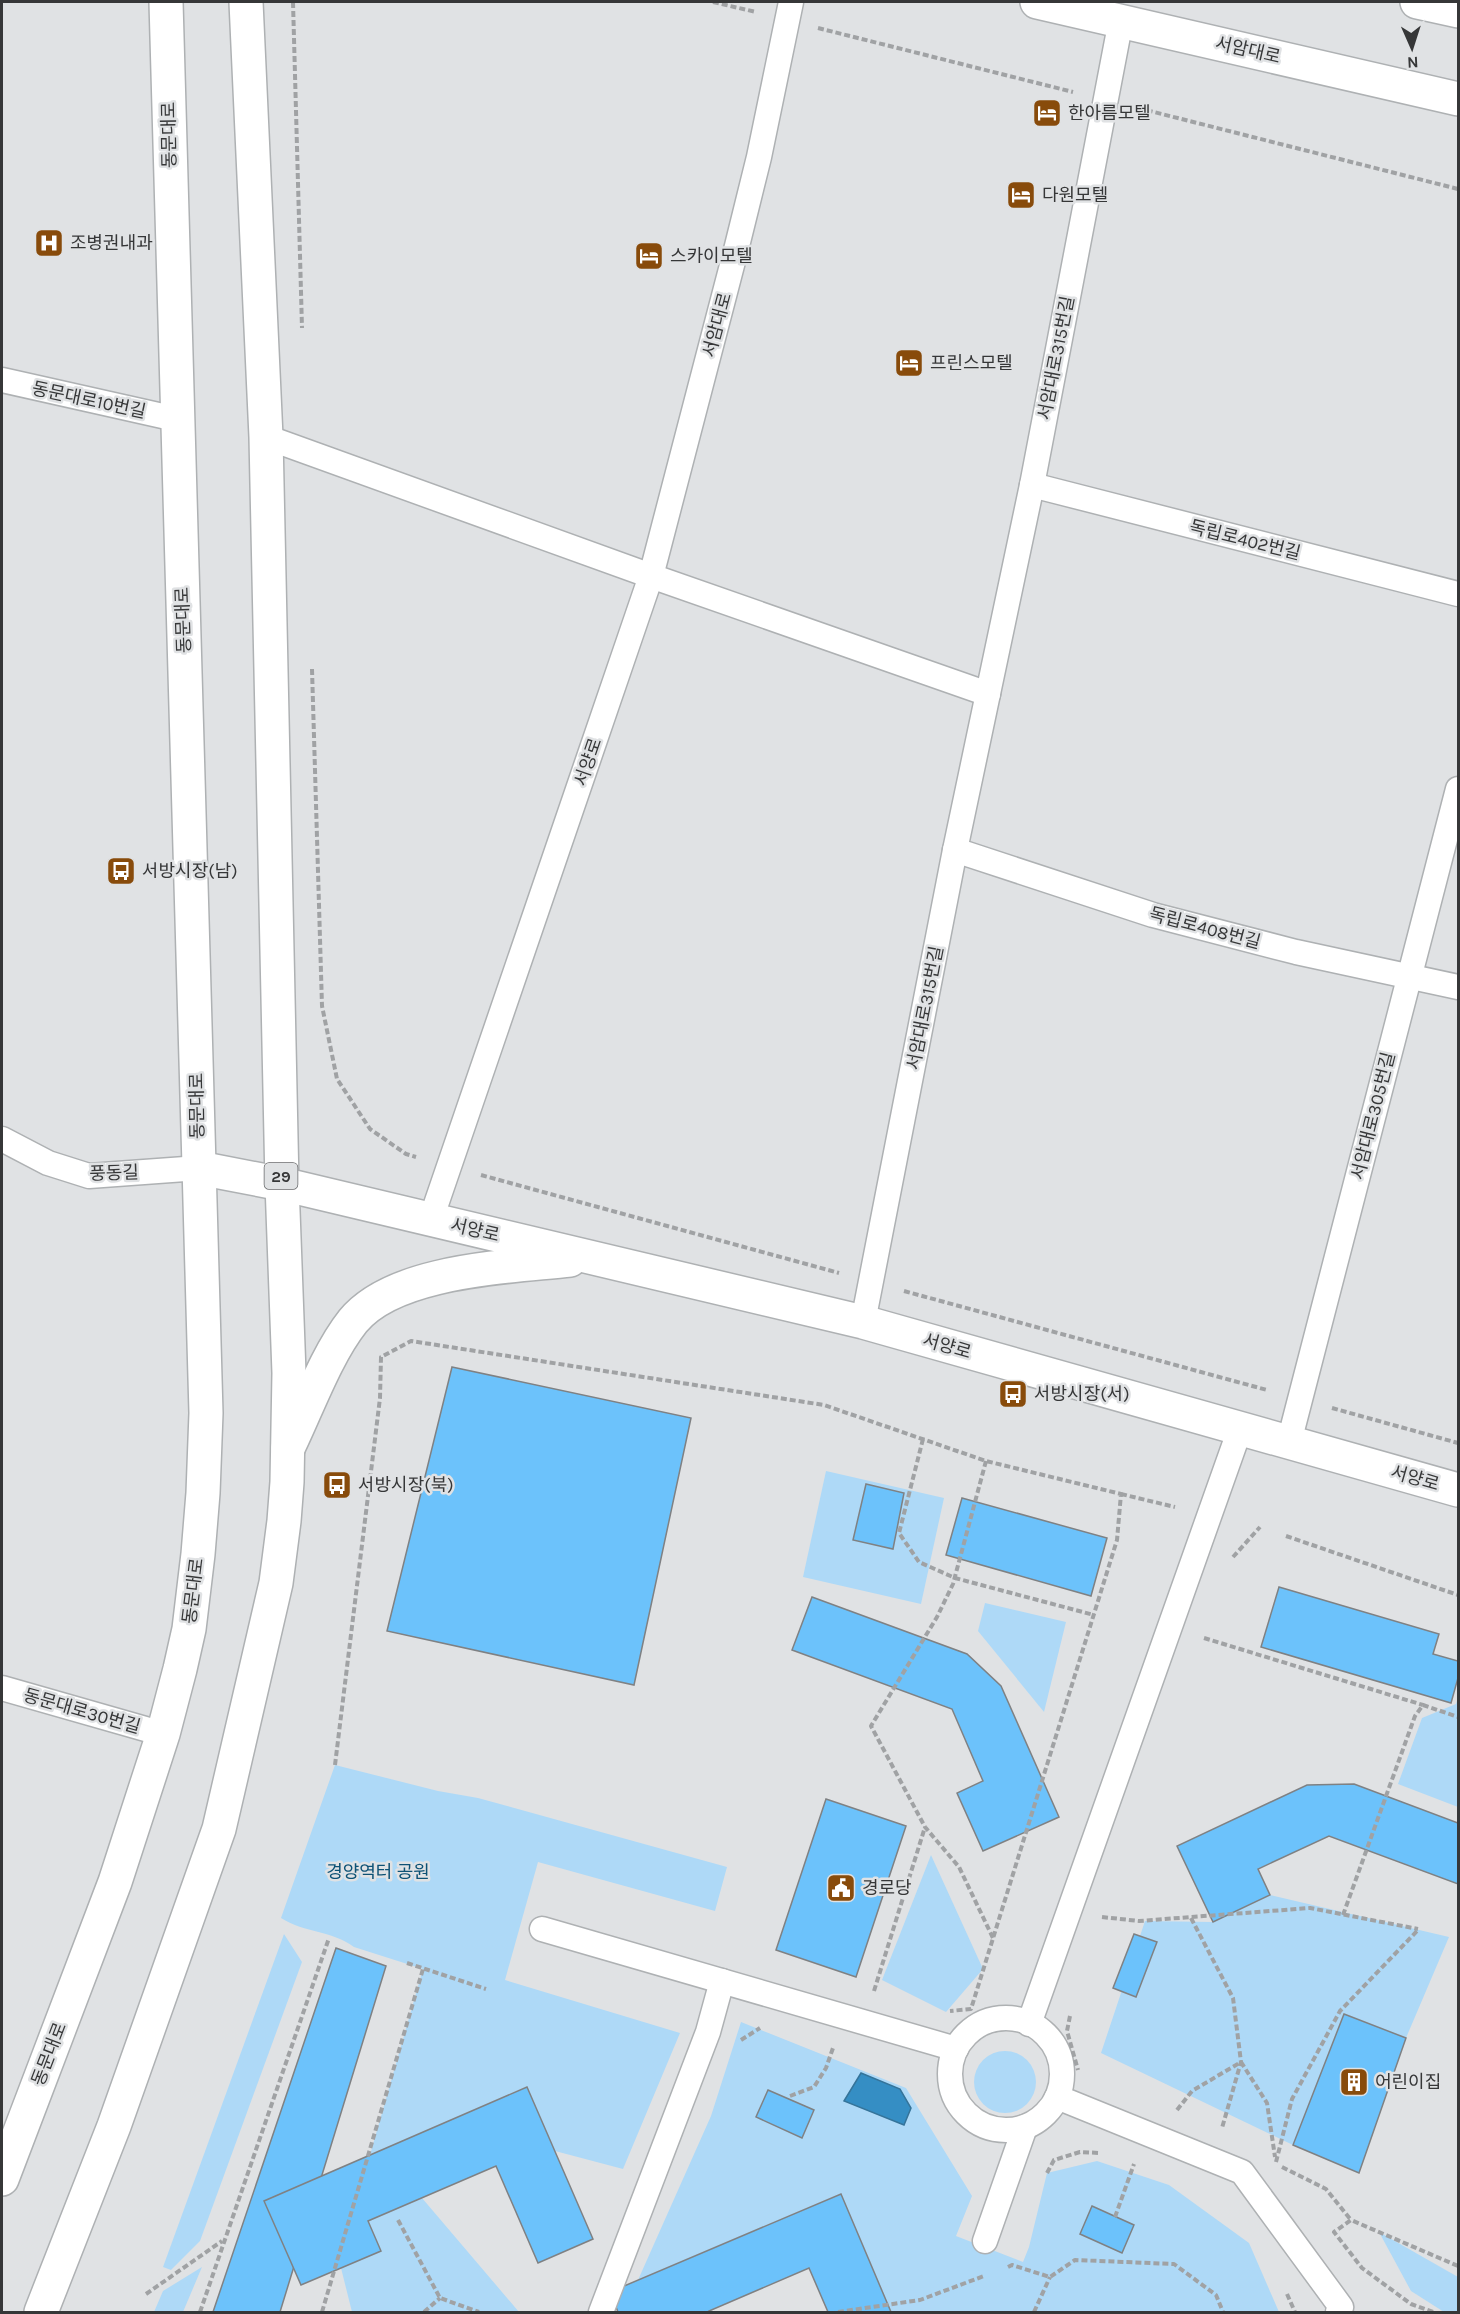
<svg xmlns="http://www.w3.org/2000/svg" width="1460" height="2314" font-family="Karla,'Noto Sans KR',sans-serif">
	<style>
		.green { fill: #aed9f7 }
		.water { fill: #358ec4; stroke: #35749a; stroke-width: 1.5 }
		.building { fill: #6cc2fb; stroke: #7f8183; stroke-width: 1.5 }
		.lines { fill: none; stroke-linecap: round; stroke-linejoin: round }
		.lane-casing { stroke: #aeb1b3; stroke-width: 27 }
		.street-casing { stroke: #aeb1b3; stroke-width: 36 }
		.primary-casing { stroke: #aeb1b3; stroke-width: 36 }
		.path { stroke: #a0a2a4; stroke-width: 4; stroke-dasharray: 6 3; stroke-linecap: butt }
		.lane { stroke: #fff; stroke-width: 24 }
		.street { stroke: #fff; stroke-width: 33 }
		.primary { stroke: #fff; stroke-width: 33 }
		.labels { text-anchor: middle; dominant-baseline: central; stroke-width: 5; stroke-linejoin: round; paint-order: stroke }
		.shield { fill: #e0e2e4; stroke: #696a6c; stroke-width: 1.5 }
		.shield-label { font-size: 16px; font-weight: bold; fill: #363738 }
		.street-label { font-size: 18px; fill: #363738; stroke: #e0e2e4 }
		.poi-label { font-size: 18px; fill: #363738; stroke: #e0e2e4; text-anchor: start }
		.park-label { font-size: 18px; fill: #0c5175; stroke: #e0e2e4 }
	</style>
	<rect width="100%" height="100%" fill="#e0e2e4"/>
	<g class="green">
		<path d="M826 1471 944 1498 921 1604 803 1577Z"/>
		<path d="M985 1603 1066 1622 1044 1712 978 1631Z"/>
		<path d="M1458 1697V1807L1398 1784 1422 1718 1456 1704Z"/>
		<path d="M335 1765 438 1791 478 1798 727 1867 715 1911 538 1862 505 1980 680 2033 623 2169 555 2151 526 2087 370 2155 423 1969 354 1947C331 1930 304 1933 281 1918Z"/>
		<path d="M931 1855 983 1969 946 2012 882 1980Z"/>
		<path d="M1270 1895 1449 1937 1406 2038 1344 2014 1293 2145 1101 2053 1145 1921 1213 1922Z"/>
		<path d="M284 1934 302 1962 200 2241 171 2270 163 2267Z"/>
		<path d="M741 2022 906 2088 972 2196 956 2236 1023 2262 1029 2247 1047 2173 1097 2161 1169 2185 1249 2243 1279 2312H891L840 2194 638 2280 711 2116Z"/>
		<circle cx="1005" cy="2082" r="31"/>
		<path d="M422 2198 519 2312H352L341 2268 381 2251 368 2221Z"/>
		<path d="M1379 2232 1458 2277V2312H1444L1411 2291Z"/>
		<path d="M202 2267 183 2312H154L163 2291Z"/>
	</g>
	<path class="water" d="M861 2073 900 2089 911 2108 904 2125 844 2101Z"/>
	<g class="building">
		<path d="M452 1367 691 1418 634 1685 387 1631Z"/>
		<path d="M866 1484 904 1493 893 1549 853 1540Z"/>
		<path d="M962 1498 1107 1538 1091 1596 946 1555Z"/>
		<path d="M1279 1587 1439 1634 1433 1654 1458 1661V1678L1451 1703 1261 1647Z"/>
		<path d="M812 1597 967 1654 1001 1686 1059 1817 983 1851 957 1793 983 1781 952 1709 792 1650Z"/>
		<path d="M1354 1784 1458 1823V1884L1329 1836 1258 1869 1270 1895 1213 1922 1177 1846 1307 1785Z"/>
		<path d="M826 1799 906 1826 856 1977 776 1950Z"/>
		<path d="M1134 1934 1157 1942 1136 1997 1113 1988Z"/>
		<path d="M336 1948 386 1966 280 2312H213Z"/>
		<path d="M1344 2014 1406 2038 1359 2173 1293 2145Z"/>
		<path d="M527 2087 593 2239 538 2263 496 2166 368 2221 381 2251 301 2285 264 2201Z"/>
		<path d="M768 2090 814 2110 802 2138 756 2117Z"/>
		<path d="M841 2194 891 2312H828L809 2268 709 2311 710 2312H618L610 2292Z"/>
		<path d="M1092 2206 1134 2225 1122 2253 1080 2234Z"/>
	</g>
	<g class="lines">
		<g class="lane-casing">
			<g id="lane">
				<path d="M2 380 176 419"/>
				<path d="M266 437 651 576 988 694"/>
				<path d="M1032 485 1458 594"/>
				<path d="M955 850 1153 915 1296 952 1458 987"/>
				<path d="M2 1139 48 1163 89 1176 199 1168"/>
				<path d="M431 1219 651 576 737 246 759 157 791 2"/>
				<path d="M863 1322 955 850 1032 485 1121 20"/>
				<path d="M1289 1442 1458 789"/>
				<path d="M2 1688 163 1734"/>
				<path d="M542 1929 956 2049"/>
				<circle cx="1006" cy="2074" r="56"/>
				<path d="M1029 2024 1240 1429"/>
				<path d="M1057 2097 1242 2172 1341 2307 1338 2312"/>
				<path d="M985 2241 1025 2127"/>
				<path d="M601 2312 708 2032 722 1981"/>
			</g>
		</g>
		<g class="street-casing">
			<g id="street">
				<path d="M199 1168 282 1184 863 1322 1458 1490"/>
				<path d="M288 1448C307 1409 326 1355 353 1321 395 1270 508 1267 570 1260"/>
			</g>
		</g>
		<g class="primary-casing">
			<g id="primary">
				<path d="M1037 2 1458 99"/>
				<path d="M1417 2 1458 11"/>
				<path d="M2 2179 115 1882 163 1734 180 1669 189 1629 198 1554 203 1493 206 1413 166 2"/>
				<path d="M41 2312 114 2126 219 1829 276 1583 284 1521 287 1482 289 1373 282 1184 266 437 246 2"/>
			</g>
		</g>
		<g class="path">
			<path d="M293 2 302 328"/>
			<path d="M713 2 756 12"/>
			<path d="M818 28 1073 92"/>
			<path d="M1138 108 1458 189"/>
			<path d="M312 669 322 1006 337 1079 370 1129 406 1154 416 1157"/>
			<path d="M481 1175 839 1273"/>
			<path d="M904 1291 1267 1390"/>
			<path d="M1332 1408 1458 1443"/>
			<path d="M923 1439 899 1533 919 1562 955 1578 1094 1615"/>
			<path d="M986 1461 953 1584 937 1617 871 1726 925 1827 959 1867 993 1938"/>
			<path d="M1121 1494 1175 1507"/>
			<path d="M1286 1536 1458 1595"/>
			<path d="M1233 1557 1260 1527"/>
			<path d="M1204 1638 1423 1705"/>
			<path d="M335 1765 380 1398 381 1357 411 1341 824 1405 986 1461 1121 1494 1117 1540 971 2009 950 2011"/>
			<path d="M1343 1915 1415 1716 1423 1705 1458 1717"/>
			<path d="M1102 1917 1139 1921 1310 1908 1418 1929"/>
			<path d="M1191 1918 1233 1998 1241 2062 1222 2128"/>
			<path d="M407 1963 486 1989"/>
			<path d="M874 1991 925 1827"/>
			<path d="M1070 2016 1067 2031 1078 2070"/>
			<path d="M741 2040 760 2028"/>
			<path d="M790 2096 814 2087 826 2068 833 2048"/>
			<path d="M1177 2110 1192 2091 1241 2062 1267 2103 1275 2157"/>
			<path d="M1276 2162 1292 2099 1340 2011 1418 1930"/>
			<path d="M1282 2167 1326 2189 1351 2220"/>
			<path d="M1047 2173 1054 2160 1080 2152 1100 2153"/>
			<path d="M1115 2217 1134 2164"/>
			<path d="M398 2220 440 2298 479 2312"/>
			<path d="M1008 2267 1012 2265 1050 2277 1075 2260 1174 2264 1216 2295 1223 2312"/>
			<path d="M146 2294 222 2241"/>
			<path d="M1287 2294 1295 2312"/>
			<path d="M200 2312 329 1938"/>
			<path d="M322 2312 423 1969"/>
			<path d="M424 2312 440 2298"/>
			<path d="M838 2312 920 2300 984 2276"/>
			<path d="M1034 2312 1050 2277"/>
			<path d="M1433 2312 1411 2304 1362 2268 1334 2232 1351 2220 1458 2266"/>
		</g>
		<use href="#lane" class="lane"/>
		<use href="#street" class="street"/>
		<use href="#primary" class="primary"/>
	</g>
	<defs>
		<g id="hotel-square" transform="scale(1.5)"><rect x="-9" y="-9" width="18" height="18" rx="4" fill="#884b0b" stroke="#e0e2e4"/><path d="M-6-4.5h1.5V1H6V5H4.5V3h-9V5H-6ZM-4 0a1.8 1.8 0 1 1 3.6 0ZM.5 0V-2.5h3Q6-2.5 6 0Z" fill="#fff"/></g>
		<g id="hospital-square" transform="scale(1.5)"><rect x="-9" y="-9" width="18" height="18" rx="4" fill="#884b0b" stroke="#e0e2e4"/><path d="M-5-5h3v3.5h4V-5h3V5h-3V1.5h-4V5h-3Z" fill="#fff"/></g>
		<g id="bus-square" transform="scale(1.5)"><rect x="-9" y="-9" width="18" height="18" rx="4" fill="#884b0b" stroke="#e0e2e4"/><path d="M-5-6H5V4H4V6H2V4H-2V6H-4V4H-5ZM-3.5-4V0h7V-4ZM-3.5 1.2v1.5H-2V1.2ZM2 1.2v1.5H3.5V1.2Z" fill="#fff"/></g>
		<g id="civic-square" transform="scale(1.5)"><rect x="-9" y="-9" width="18" height="18" rx="4" fill="#884b0b" stroke="#e0e2e4"/><path d="M-.6-6.5H3V-4.5H.6V-3L4-1V1h2V6H-6V1h2V-1L-.6-3ZM-1.2 2.5V6h2.4V2.5Z" fill="#fff"/></g>
		<g id="building-square" transform="scale(1.5)"><rect x="-9" y="-9" width="18" height="18" rx="4" fill="#884b0b" stroke="#e0e2e4"/><path d="M-4-6H4V6H1V3H-1V6H-4ZM-2.5-4.3h1.7v1.8h-1.7ZM.8-4.3h1.7v1.8H.8ZM-2.5-1h1.7V.8h-1.7ZM.8-1h1.7V.8H.8Z" fill="#fff"/></g>
	</defs>
	<g fill-rule="evenodd">
		<use href="#hotel-square" x="1047" y="113"/>
		<use href="#hotel-square" x="1021" y="195"/>
		<use href="#hospital-square" x="49" y="243"/>
		<use href="#hotel-square" x="649" y="256"/>
		<use href="#hotel-square" x="909" y="363"/>
		<use href="#bus-square" x="121" y="871"/>
		<use href="#bus-square" x="1013" y="1394"/>
		<use href="#bus-square" x="337" y="1485"/>
		<use href="#civic-square" x="841" y="1888"/>
		<use href="#building-square" x="1354" y="2082"/>
	</g>
	<g class="labels">
		<rect class="shield" x="264.5" y="1163" width="33" height="26" rx="4.5"/>
		<g class="shield-label">
			<text x="281" y="1176">29</text>
		</g>
		<g class="street-label">
			<text transform="translate(1248 50) rotate(13)">서암대로</text>
			<text transform="translate(169 135) rotate(-91)">동문대로</text>
			<text transform="translate(717 325) rotate(-75)">서암대로</text>
			<text transform="translate(1056 358) rotate(-79)">서암대로315번길</text>
			<text transform="translate(89 400) rotate(12)">동문대로10번길</text>
			<text transform="translate(1245 540) rotate(14)">독립로402번길</text>
			<text transform="translate(183 620) rotate(-92)">동문대로</text>
			<text transform="translate(588 762) rotate(-71)">서양로</text>
			<text transform="translate(1205 928) rotate(15)">독립로408번길</text>
			<text transform="translate(925 1008) rotate(-79)">서암대로315번길</text>
			<text transform="translate(197 1106) rotate(-91)">동문대로</text>
			<text transform="translate(1373 1116) rotate(-76)">서암대로305번길</text>
			<text transform="translate(114 1173) rotate(-2)">풍동길</text>
			<text transform="translate(475 1230) rotate(13)">서양로</text>
			<text transform="translate(947 1346) rotate(16)">서양로</text>
			<text transform="translate(1415 1478) rotate(16)">서양로</text>
			<text transform="translate(193 1591) rotate(-83)">동문대로</text>
			<text transform="translate(82 1711) rotate(16)">동문대로30번길</text>
			<text transform="translate(49 2054) rotate(-69)">동문대로</text>
		</g>
		<g class="poi-label">
			<text x="1068" y="113">한아름모텔</text>
			<text x="1042" y="195">다원모텔</text>
			<text x="70" y="243">조병권내과</text>
			<text x="670" y="256">스카이모텔</text>
			<text x="930" y="363">프린스모텔</text>
			<text x="142" y="871">서방시장(남)</text>
			<text x="1034" y="1394">서방시장(서)</text>
			<text x="358" y="1485">서방시장(북)</text>
			<text x="862" y="1888">경로당</text>
			<text x="1375" y="2082">어린이집</text>
		</g>
		<g class="park-label">
			<text x="378" y="1872">경양역터 공원</text>
		</g>
	</g>
	<rect width="1460" height="2314" fill="none" stroke="#363738" stroke-width="6"/>
	<g transform="translate(1412 48) rotate(177)" stroke="#e0e2e4" stroke-width="4.5" paint-order="stroke">
	<path d="M0-4.5L10 22L0 15L-10 22Z" fill="#363738"/>
	<text y="-9" font-size="16" font-weight="bold" text-anchor="middle" fill="#363738">N</text>
	</g>
</svg>
